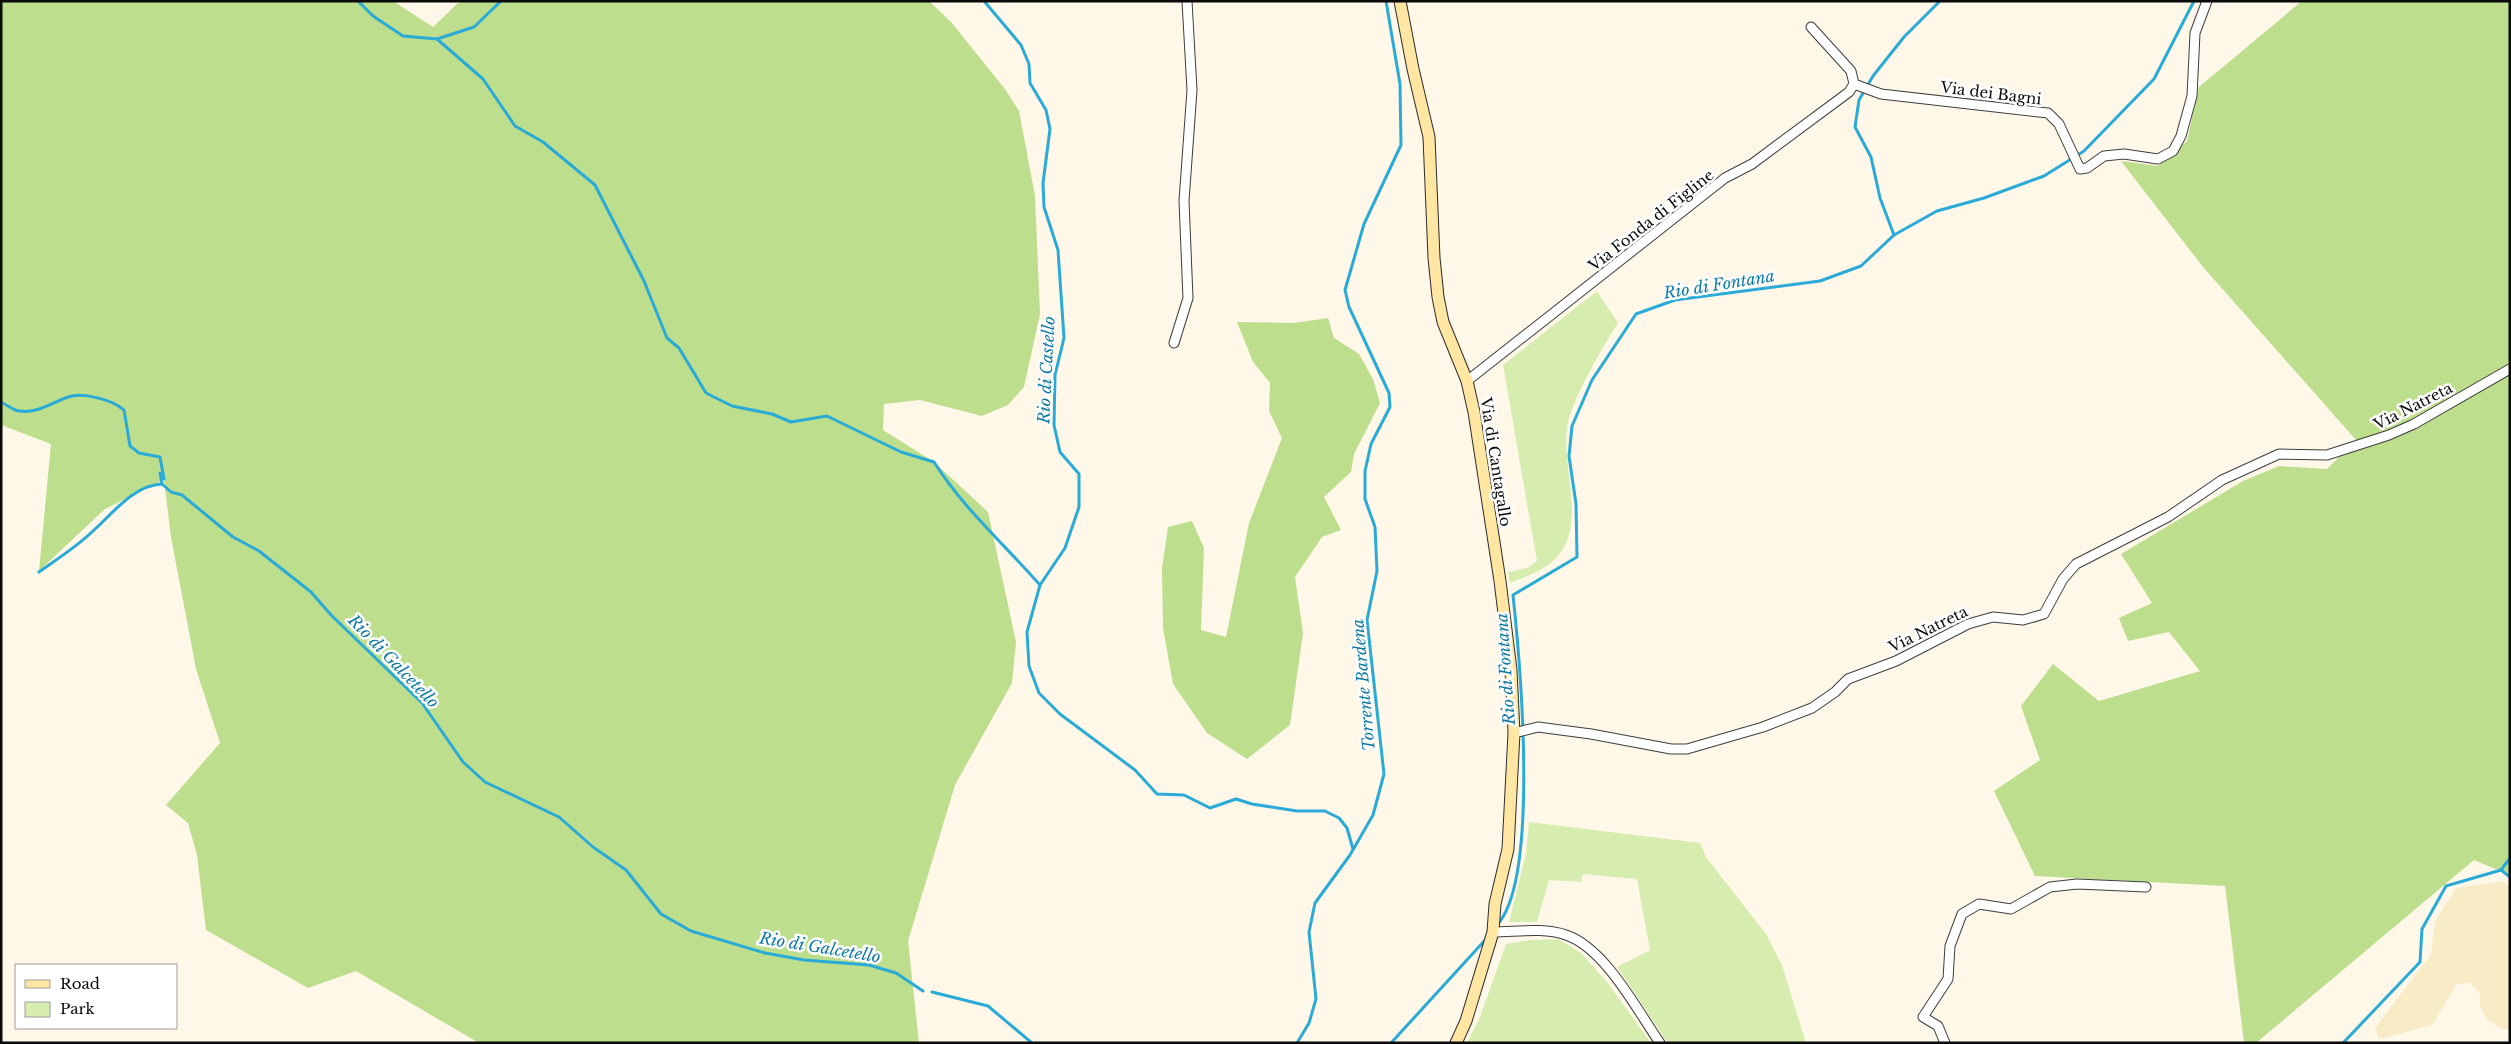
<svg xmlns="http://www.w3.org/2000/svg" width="2511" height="1044" font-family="'Libre Baskerville',serif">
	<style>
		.farmland { fill: #f7ecc6 }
		.green { fill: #d7ecaf }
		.forest { fill: #bdde8d }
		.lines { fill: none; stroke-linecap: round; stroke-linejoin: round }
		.stream { stroke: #2aabd7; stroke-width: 3 }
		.street-casing { stroke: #3d3d3d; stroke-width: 11 }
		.secondary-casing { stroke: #2c2c2c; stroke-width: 13 }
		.street { stroke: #fff; stroke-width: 9 }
		.secondary { stroke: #ffe7a3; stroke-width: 11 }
		.labels { text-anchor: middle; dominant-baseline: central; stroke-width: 5; stroke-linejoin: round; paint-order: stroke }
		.street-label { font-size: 15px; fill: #0a0a0a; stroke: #fff }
		.water-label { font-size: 16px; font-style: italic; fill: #0c78a4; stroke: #fff }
	</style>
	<rect width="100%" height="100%" fill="#fff7e8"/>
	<path class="farmland" d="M2503 881 2510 888V1030L2500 1028 2487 1020 2480 1007V994L2470 983 2457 984 2432 1025 2379 1039 2375 1028 2431 955 2435 921 2456 888Z"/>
	<g class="green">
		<path d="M1597 291 1618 323C1604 345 1569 404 1567 429 1561 474 1593 536 1545 567 1535 574 1521 578 1510 583L1508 572 1527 568 1537 561 1503 365Z"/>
		<path d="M1529 822 1700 843 1706 857 1766 934 1782 965 1806 1043H1668L1617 967 1650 950 1637 879 1583 874 1581 882 1549 880 1537 922H1509L1526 854Z"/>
		<path d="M1558 939 1581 953 1607 982 1651 1043H1467L1480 1017 1506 944 1530 940Z"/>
	</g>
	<g class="forest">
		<path d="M1 1H393L433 27 460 1H929L951 22 1005 89 1019 111 1035 196 1040 314 1024 387 1008 405 982 416 920 400 884 404 883 430 934 462 988 512 1016 642 1012 683 955 785 908 941 919 1043H479L356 971 308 988 206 930 197 855 188 823 166 805 220 743 196 669 171 537 164 480 105 509 39 571 51 444 1 425Z"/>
		<path d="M2302 1H2510V875L2474 860 2256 1043H2244L2225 886 2035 876 1994 791 2040 760 2021 706 2053 664 2099 701 2200 671 2169 632 2128 641 2119 618 2152 603 2121 554 2243 481 2279 466 2327 469 2356 440 2203 267 2121 161 2158 166 2187 141 2199 87Z"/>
		<path d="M1328 318 1334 338 1359 354 1373 379 1380 403 1354 454 1351 472 1324 497 1341 530 1322 537 1295 577 1303 633 1290 725 1247 759 1207 733 1173 684 1163 628 1162 568 1168 527 1192 521 1204 548 1201 630 1226 637 1249 523 1282 438 1269 411 1270 383 1253 362 1237 322 1294 323Z"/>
	</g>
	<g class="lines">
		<g class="stream">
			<path d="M358 1 373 16 403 36 437 39 474 27 501 1"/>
			<path d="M984 1 1021 45 1029 64 1030 83 1046 110 1050 129 1043 183 1044 207 1058 250 1064 338 1055 375 1054 425 1060 452 1079 474V507L1065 548 1040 585 1027 632 1029 666 1039 693 1060 714 1135 770 1157 794 1184 795 1210 808 1236 799 1252 804 1297 811H1325L1339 818 1347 828 1353 849"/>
			<path d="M437 39 483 79 515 126 543 142 595 185 644 281 667 338 679 348 706 393 732 406 772 414 791 422 827 416 901 452 934 462C963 508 1004 544 1040 585"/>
			<path d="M1894 235 1880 198 1871 157 1855 127 1859 100 1873 76 1904 37 1940 1"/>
			<path d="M1 402C7 405 13 410 19 411 37 414 53 402 68 397 83 392 113 400 124 410L130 446 139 453 160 457 164 479 160 473 162 484 171 492 182 495 233 537 259 551 311 592 331 615 422 703 463 762 485 782 559 817 593 847 626 870 661 914 691 931 765 953 804 960 869 965 896 973 923 991"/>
			<path d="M39 572C57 559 78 546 94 530 113 513 134 485 162 484"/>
			<path d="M2501 870 2510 858"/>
			<path d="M2501 870 2510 877"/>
			<path d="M1497 925C1540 879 1520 661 1513 595L1577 557 1576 504 1569 456 1572 426 1592 380 1636 314 1675 300 1820 281 1861 266 1894 235 1937 211 1984 198 2044 176 2084 151 2154 79 2194 1"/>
			<path d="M932 992 988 1006 1032 1043"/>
			<path d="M1297 1043 1309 1023 1316 999 1309 932 1315 903 1350 855 1373 815 1384 774 1367 620 1377 571 1375 527 1365 499V471L1371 444 1390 407 1389 393 1349 307 1345 290 1364 224 1401 145 1400 84 1386 1"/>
			<path d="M1391 1043 1487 938"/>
			<path d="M2343 1043 2420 962 2422 929 2446 886 2501 870"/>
		</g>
		<g class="street-casing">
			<g id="street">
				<path d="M1811 27 1851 71 1854 84"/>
				<path d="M1854 84 1881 94 2048 113 2059 124 2080 169 2087 168 2104 156 2124 154 2158 159 2173 151 2181 136 2192 96 2195 33 2207 1"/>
				<path d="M1174 343 1188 298 1184 201 1192 90 1187 1"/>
				<path d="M1467 381 1725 178 1752 164 1849 92 1854 84"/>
				<path d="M1514 733 1538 727 1591 734 1671 749H1687L1763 727 1812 708 1835 692 1848 679 1896 661 1968 624 1993 617 2023 620 2044 614 2063 579 2076 564 2168 517 2222 480 2279 454 2327 455 2389 435 2414 424 2510 369"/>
				<path d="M1493 932C1516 932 1543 927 1566 935 1605 948 1637 1010 1660 1043"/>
				<path d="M1945 1043 1938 1026 1923 1017 1948 979 1950 946 1962 914 1979 904 2011 909 2050 887 2077 884 2146 887"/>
			</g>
		</g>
		<g class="secondary-casing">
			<path id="secondary" d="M1400 1 1413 69 1429 137 1434 258 1438 297 1443 322 1467 381 1474 412 1500 581 1511 670 1514 733 1508 849 1495 904 1493 932 1466 1021 1456 1043"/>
		</g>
		<use href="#street" class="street"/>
		<use href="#secondary" class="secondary"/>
	</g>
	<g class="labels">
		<g class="street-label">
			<text transform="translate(1991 93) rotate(7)">Via dei Bagni</text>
			<text transform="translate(1651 220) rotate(-38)">Via Fonda di Figline</text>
			<text transform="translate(2413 406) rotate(-27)">Via Natreta</text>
			<text transform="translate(1496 462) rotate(81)">Via di Cantagallo</text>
			<text transform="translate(1928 629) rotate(-26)">Via Natreta</text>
		</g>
		<g class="water-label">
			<text transform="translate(1719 284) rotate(-9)">Rio di Fontana</text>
			<text transform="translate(1046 370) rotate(-87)">Rio di Castello</text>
			<text transform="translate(394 661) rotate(46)">Rio di Galcetello</text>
			<text transform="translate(1505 669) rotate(-94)">Rio di Fontana</text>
			<text transform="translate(1363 685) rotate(-95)">Torrente Bardena</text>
			<text transform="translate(820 947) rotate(9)">Rio di Galcetello</text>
		</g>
	</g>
	<rect width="2511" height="1044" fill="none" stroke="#0a0a0a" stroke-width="5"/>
	<rect x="15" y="964" width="162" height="65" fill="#ffffff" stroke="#9d9d9d"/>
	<rect x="25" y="980" width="25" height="8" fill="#ffe7a3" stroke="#9d9d9d"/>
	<text x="60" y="989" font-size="15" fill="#0a0a0a">Road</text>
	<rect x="25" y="1002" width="25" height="15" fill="#d7ecaf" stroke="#9d9d9d"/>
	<text x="60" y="1014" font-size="15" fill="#0a0a0a">Park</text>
</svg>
